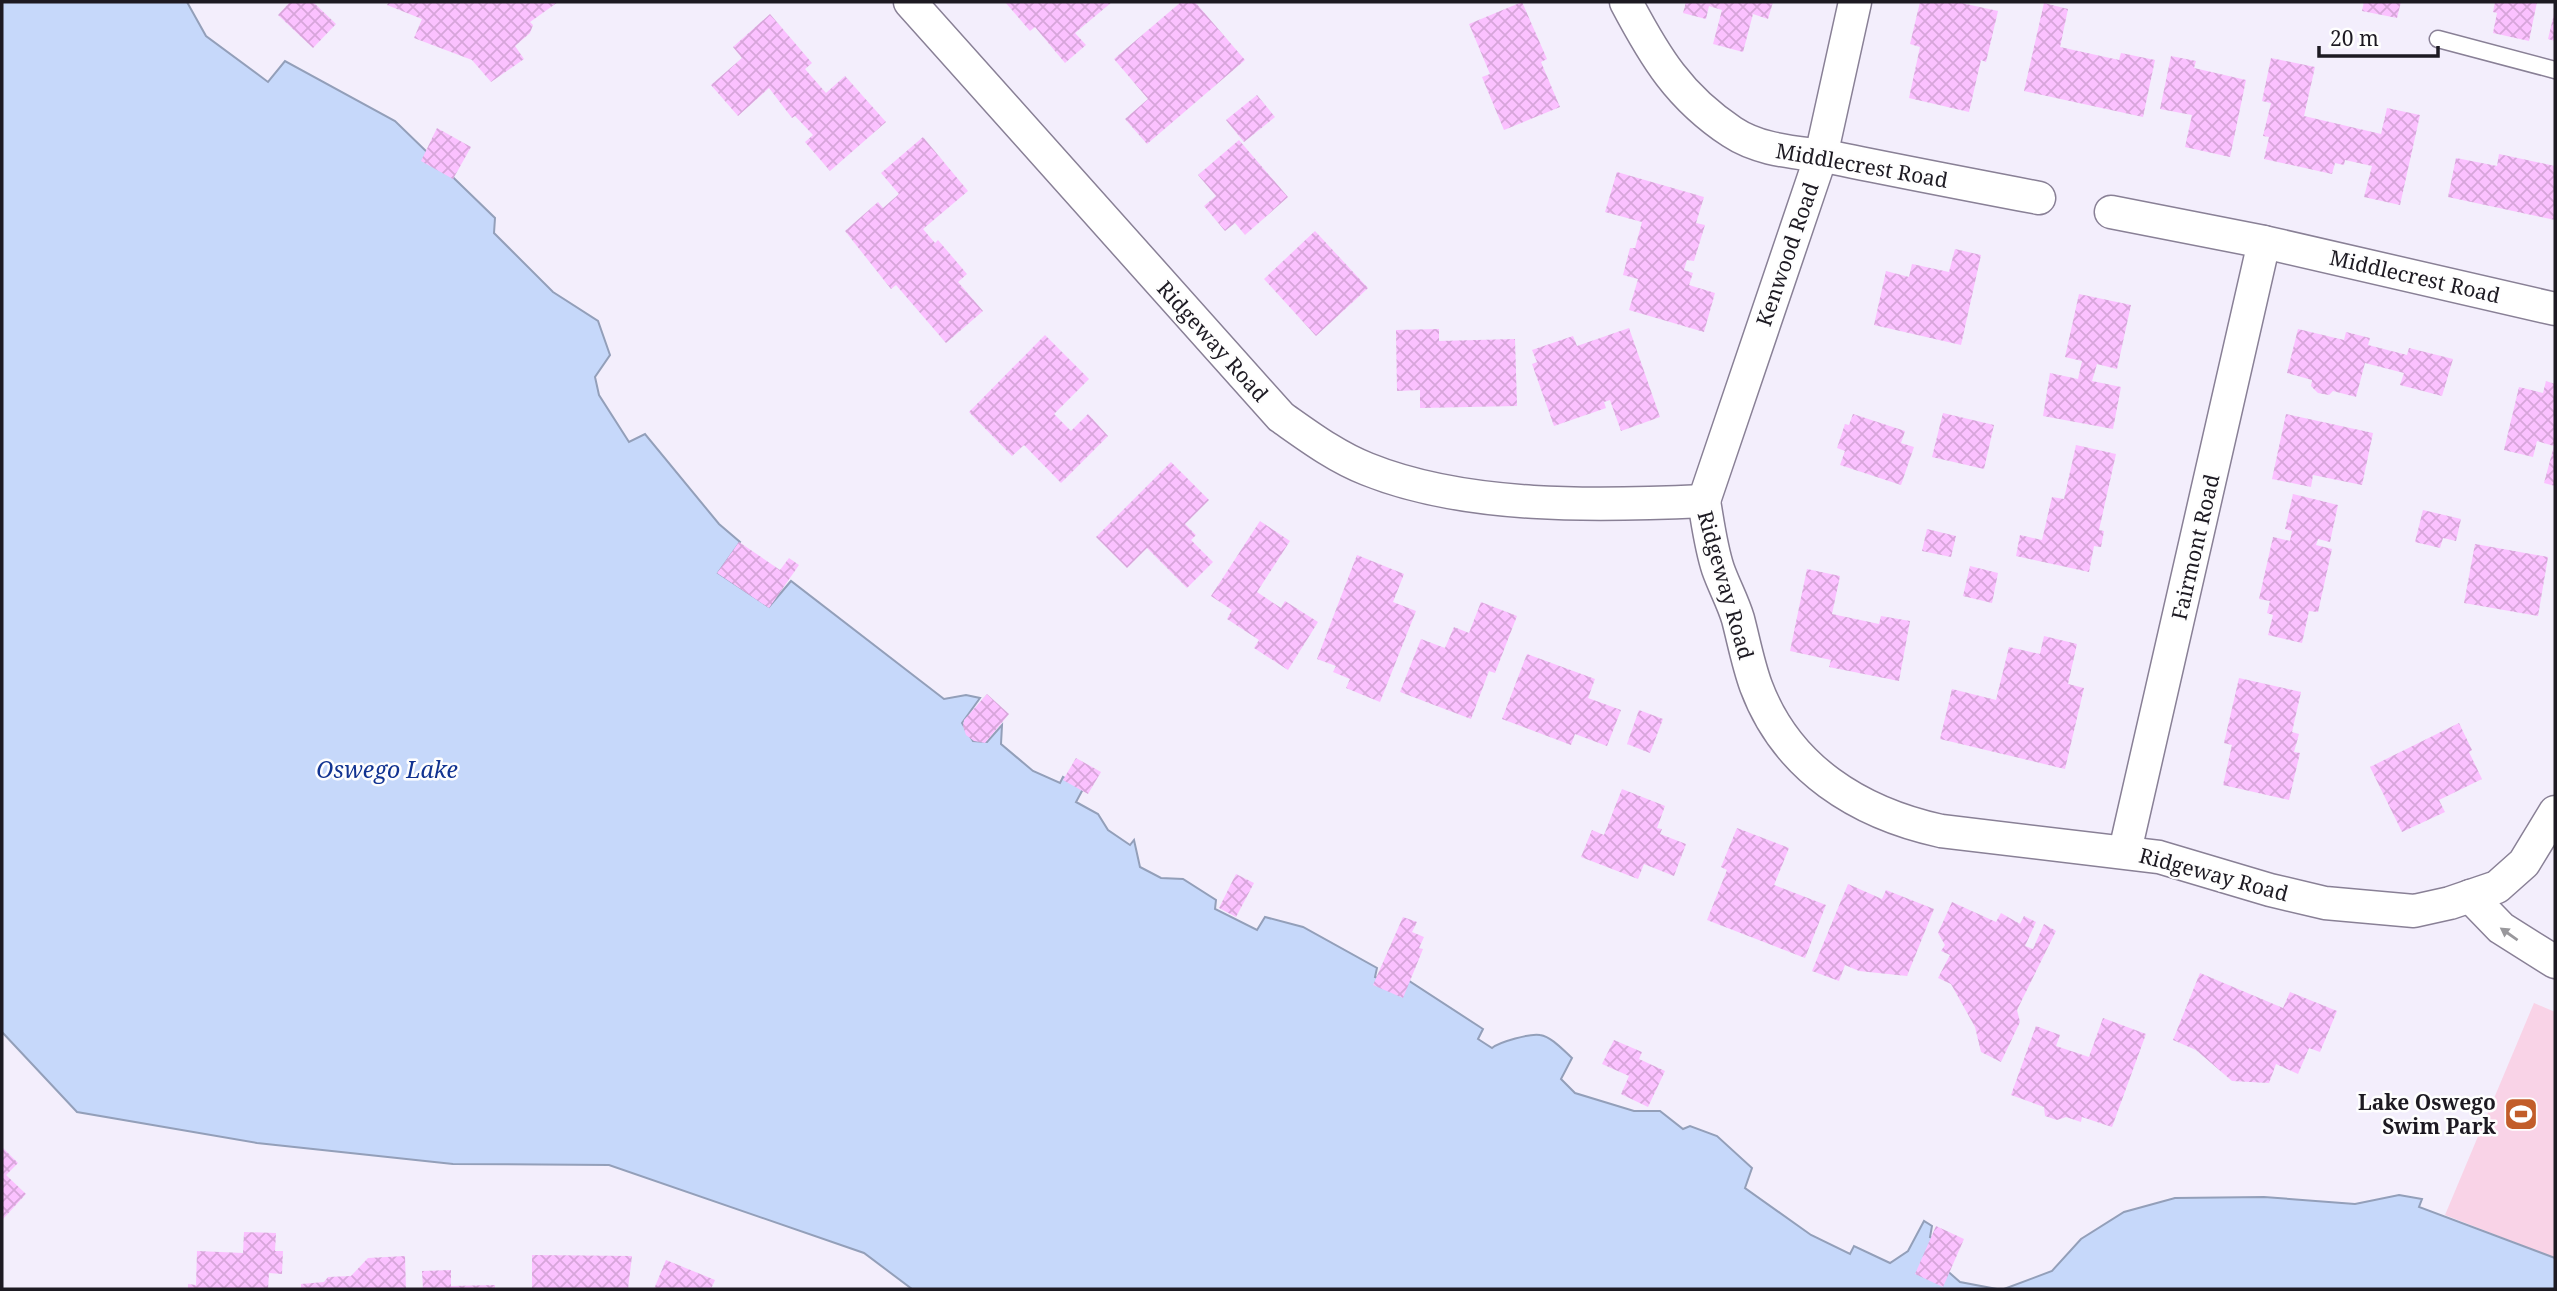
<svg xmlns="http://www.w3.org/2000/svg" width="2557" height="1291" font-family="'Noto Serif',serif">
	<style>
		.park { fill: #f9d3e7 }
		.water { fill: #c6d8fa; stroke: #939fb9; stroke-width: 2 }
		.building { fill: url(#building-cross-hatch) }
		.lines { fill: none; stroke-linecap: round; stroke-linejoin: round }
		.lane-casing { stroke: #898096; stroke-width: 19 }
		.street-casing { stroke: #898096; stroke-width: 35 }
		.lane { stroke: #fff; stroke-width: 16 }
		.street { stroke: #fff; stroke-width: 32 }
		.oneway { fill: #99989c }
		.labels { text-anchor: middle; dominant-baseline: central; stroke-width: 5; stroke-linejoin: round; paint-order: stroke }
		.street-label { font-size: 21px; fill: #1d1a22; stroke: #fefefe }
		.poi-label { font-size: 21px; font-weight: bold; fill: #1d1a22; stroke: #fefefe; text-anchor: end }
		.water-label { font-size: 23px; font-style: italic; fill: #113391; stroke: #fefefe }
	</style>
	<defs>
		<pattern id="building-cross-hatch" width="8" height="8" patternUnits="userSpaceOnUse" patternTransform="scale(1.75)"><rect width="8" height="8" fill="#fbc1ff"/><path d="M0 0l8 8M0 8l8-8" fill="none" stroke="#d7a5da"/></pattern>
	</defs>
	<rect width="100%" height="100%" fill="#f3eefc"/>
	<path class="park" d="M2534 1003 2555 1012V1258L2445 1215Z"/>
	<g class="water">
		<path d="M2 2H187L206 36 268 82 285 61 395 121 495 218 494 233 553 292 598 321 610 355 595 377 599 395 629 442 645 434 719 524 740 542 718 573 769 607 791 581 944 699 966 695 980 698 962 723 973 741 987 742 1002 725 1001 744 1033 771 1060 783 1063 777 1083 789 1076 802 1098 814 1108 830 1130 845 1134 840 1140 867 1161 878 1183 879 1216 900 1215 909 1257 930 1265 917 1303 927 1377 968 1375 977 1399 985 1403 977 1483 1029 1478 1039 1492 1048C1499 1042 1531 1033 1540 1035 1552 1037 1563 1050 1572 1058L1561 1079 1575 1093 1634 1111H1660L1683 1129 1690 1126 1717 1136 1752 1168 1745 1188 1811 1235 1850 1254 1854 1246 1890 1263 1908 1251 1924 1221 1932 1226 1930 1237 1948 1244 1944 1268 1960 1282 1997 1289H912L864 1253 609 1165 453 1164 257 1143 77 1112 2 1032Z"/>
		<path d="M2399 1195 2422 1199 2419 1207 2555 1258V1289H2004L2052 1271 2081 1239 2124 1212 2175 1198 2264 1197 2355 1204Z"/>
	</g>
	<g class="building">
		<path d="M290 2H313L336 24 313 48 278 15Z"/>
		<path d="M389 2H558L530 22 533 25 530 33 515 46 524 59 491 82 472 60 414 38 422 19 387 5Z"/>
		<path d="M1005 2H1112L1075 33 1086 45 1065 63 1035 27 1030 31Z"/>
		<path d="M1181 2H1195L1245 60 1147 144 1125 119 1148 99 1114 59Z"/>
		<path d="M1522 2 1547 59 1541 62 1560 107 1504 130 1482 77 1490 74 1469 24Z"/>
		<path d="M1686 2H1773L1768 19 1753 14 1743 52 1713 44 1722 10 1709 6 1706 19 1683 13Z"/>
		<path d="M1920 2H1957L1998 11 1986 62 1981 60 1969 112 1909 98 1920 47 1910 44Z"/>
		<path d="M2364 2H2401L2397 18 2362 11Z"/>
		<path d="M2495 2H2537L2529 41 2493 33 2497 13 2493 12Z"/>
		<path d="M2044 3 2068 9 2060 47 2119 60 2121 53 2155 60 2143 117 2024 91Z"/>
		<path d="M770 14 812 63 805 69 826 93 845 76 886 122 830 171 805 142 813 135 795 116 792 118 769 88 738 116 711 85 742 58 733 47Z"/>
		<path d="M2554 14H2555V41L2548 39Z"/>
		<path d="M2171 56 2196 61 2194 68 2246 80 2230 157 2185 147 2192 115 2160 109Z"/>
		<path d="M2271 58 2315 67 2304 116 2381 134 2387 108 2420 115 2400 205 2364 197 2372 166 2345 160 2344 165 2335 163 2332 174 2264 159 2269 137 2263 136 2271 103 2262 101Z"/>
		<path d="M1257 95 1275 117 1244 142 1226 120Z"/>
		<path d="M437 128 471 147 453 179 421 161Z"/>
		<path d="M923 137 968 191 923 229 935 243 938 240 967 274 958 282 983 311 946 343 896 285 891 289 845 231 878 202 883 208 899 194 881 173Z"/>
		<path d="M1239 140 1288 197 1245 235 1235 223 1225 231 1204 206 1216 196 1198 175Z"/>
		<path d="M2499 154 2555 166V220L2448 197 2456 158 2497 166Z"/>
		<path d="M1617 172 1704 197 1696 223 1705 225 1694 261 1687 260 1684 270 1693 273 1689 285 1715 293 1704 332 1629 310 1638 279 1623 275 1630 248H1635L1642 222 1605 212Z"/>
		<path d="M1315 231 1368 288 1316 336 1264 279Z"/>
		<path d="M1955 249 1981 255 1961 345 1874 325 1886 271 1909 277 1912 264 1949 272Z"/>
		<path d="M2079 294 2131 305 2117 369 2097 364 2092 381 2121 387 2113 429 2043 416 2050 373 2078 379 2082 361 2065 357Z"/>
		<path d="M1629 328 1660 417 1621 431 1610 400 1604 402 1606 408 1554 426 1532 364 1537 362 1532 350 1573 336 1577 346Z"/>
		<path d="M1439 329V341L1515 339 1517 406 1420 408V390L1397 391 1396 330Z"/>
		<path d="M2298 329 2344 340 2346 332 2370 338 2368 345 2407 355 2409 348 2453 359 2442 396 2400 385 2404 373 2365 363 2356 397 2333 391 2329 395 2318 393 2311 386 2312 380 2287 373Z"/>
		<path d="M1045 335 1089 379 1054 414 1071 431 1088 414 1108 436 1061 483 1024 445 1012 456 969 412Z"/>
		<path d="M2546 381 2555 384V486L2544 483 2554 446 2537 441 2533 457 2504 450 2519 387 2543 393Z"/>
		<path d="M1943 413 1994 425 1984 469 1932 457Z"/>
		<path d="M1853 414 1905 431 1901 443 1914 447 1901 485 1840 465 1845 451 1837 448 1845 424 1849 425Z"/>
		<path d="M2286 414 2373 433 2362 485 2313 475 2311 487 2272 479Z"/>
		<path d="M2076 445 2116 454 2099 530 2104 531 2101 547 2094 546 2089 572 2016 556 2020 535 2042 540 2052 497 2064 499Z"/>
		<path d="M1171 462 1209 500 1185 524 1196 535 1191 540 1213 562 1187 588 1147 548 1127 568 1096 537Z"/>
		<path d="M2293 494 2338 505 2330 542 2318 539 2316 545 2332 549 2318 612 2309 611 2302 643 2268 635 2273 615 2267 613 2270 601 2259 599 2273 537 2290 541 2292 531 2285 529Z"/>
		<path d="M2423 510 2461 519 2456 541 2443 538 2440 548 2415 542Z"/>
		<path d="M1260 521 1290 541 1257 592 1281 608 1285 601 1318 622 1288 670 1254 648 1259 640 1227 619 1232 610 1211 596Z"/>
		<path d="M1927 529 1956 536 1951 557 1922 551Z"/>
		<path d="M739 542 780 570 789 558 799 565 769 608 717 573Z"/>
		<path d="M2475 544 2548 557 2538 616 2464 603Z"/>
		<path d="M1357 555 1404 574 1393 602 1416 611 1380 702 1346 688 1350 679 1333 672 1336 666 1317 659Z"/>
		<path d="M1970 566 1998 573 1992 603 1963 596Z"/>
		<path d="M1807 569 1840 576 1832 614 1879 624 1881 616 1910 621 1899 681 1829 667 1831 660 1790 651Z"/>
		<path d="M1481 602 1517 616 1495 673 1489 671 1471 719 1400 692 1421 639 1445 648 1454 627 1469 633Z"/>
		<path d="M2044 636 2077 644 2068 684 2084 688 2065 769 1940 739 1952 689 1996 700 2009 647 2040 654Z"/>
		<path d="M1527 654 1595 679 1588 698 1621 710 1607 746 1575 734 1571 745 1502 719Z"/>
		<path d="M2239 678 2301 692 2292 732 2299 734 2294 752 2300 753 2289 800 2223 785 2232 745 2224 743Z"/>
		<path d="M987 694 1009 714 985 743 974 741 966 735 963 726 964 720Z"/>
		<path d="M1639 710 1663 719 1650 753 1627 744Z"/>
		<path d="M2459 723 2472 750 2469 752 2482 779 2439 800 2445 812 2402 832 2370 767Z"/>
		<path d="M1076 758 1101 772 1088 794 1063 780Z"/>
		<path d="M1622 789 1665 806 1657 828 1662 829 1660 834 1686 844 1674 876 1644 864 1638 879 1581 857 1592 830 1604 835Z"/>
		<path d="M1737 828 1789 848 1774 885 1826 905 1805 958 1707 920 1727 870 1721 867Z"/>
		<path d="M1236 874 1254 883 1236 917 1219 908Z"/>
		<path d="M1848 884 1882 899 1886 890 1934 909 1907 976 1859 971 1845 965 1839 981 1812 971Z"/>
		<path d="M1952 902 1996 922 2001 913 2020 924 2024 916 2036 922 2025 946 2033 949 2044 924 2056 931 2017 1010 2020 1022 2001 1062 1981 1052 1975 1027 1951 984 1938 978 1950 955 1941 951 1945 945 1938 933Z"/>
		<path d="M1403 917 1417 922 1412 932 1424 937 1419 948 1423 949 1403 998 1373 985Z"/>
		<path d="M2200 973 2283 1008 2290 992 2337 1011 2320 1052 2309 1048 2298 1074 2276 1064 2269 1083 2232 1081 2196 1050 2173 1040Z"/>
		<path d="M2103 1018 2146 1034 2112 1127 2082 1117 2081 1122 2066 1117 2057 1120 2045 1116 2044 1107 2011 1095 2036 1026 2060 1035 2056 1046 2089 1057Z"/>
		<path d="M1614 1040 1642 1052 1639 1059 1665 1071 1648 1107 1621 1094 1629 1076 1602 1064Z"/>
		<path d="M2 1147 18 1163 6 1175 26 1194 2 1220Z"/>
		<path d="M1936 1226 1964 1239 1943 1287 1915 1274Z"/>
		<path d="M244 1232 276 1233 275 1251H283L282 1274 269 1273 268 1289H188V1284L196 1285 197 1251 243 1253Z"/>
		<path d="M532 1255 632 1256 628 1289H532Z"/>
		<path d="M405 1256 406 1289H301V1284L324 1282 328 1277 351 1276 368 1258Z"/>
		<path d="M666 1260 715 1280 711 1289H654Z"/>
		<path d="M451 1270V1286L495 1285V1289H423L422 1271Z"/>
	</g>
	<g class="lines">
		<g class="lane-casing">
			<path id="lane" d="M2438 39 2555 70"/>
		</g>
		<g class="street-casing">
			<g id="street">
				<path d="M910 2 1281 417C1308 436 1336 457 1367 469 1466 509 1598 506 1704 501"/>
				<path d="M1626 2C1655 57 1679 97 1732 132 1762 152 1800 152 1835 158 1903 172 1971 185 2039 198"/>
				<path d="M2111 212 2264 242 2555 309"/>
				<path d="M1704 501C1708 524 1711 548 1718 569 1724 586 1733 602 1738 619 1744 642 1748 664 1756 686 1787 769 1859 813 1941 831L2159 857 2270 890 2325 903 2414 911 2450 903 2497 887 2524 863 2555 812"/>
				<path d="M1704 501 1821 156 1855 2"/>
				<path d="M2125 851 2264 242"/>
				<path d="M2470 896 2501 928 2555 962"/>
			</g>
		</g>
		<use href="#lane" class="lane"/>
		<use href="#street" class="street"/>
	</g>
	<defs><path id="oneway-solid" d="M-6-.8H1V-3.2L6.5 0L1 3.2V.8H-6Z" transform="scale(1.75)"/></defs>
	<use class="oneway" href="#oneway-solid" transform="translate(2509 934) rotate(-145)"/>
	<defs>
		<g id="stadium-square" transform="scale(1.75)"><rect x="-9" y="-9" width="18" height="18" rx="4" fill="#c25d2a" stroke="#fefefe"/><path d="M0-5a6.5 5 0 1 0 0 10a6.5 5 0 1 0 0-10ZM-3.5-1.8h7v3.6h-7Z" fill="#fff"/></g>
	</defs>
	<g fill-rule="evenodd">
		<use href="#stadium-square" x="2521" y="1114"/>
	</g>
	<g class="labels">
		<g class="street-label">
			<text transform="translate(1862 165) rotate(10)">Middlecrest Road</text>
			<text transform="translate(1787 254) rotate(-71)">Kenwood Road</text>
			<text transform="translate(2415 276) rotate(13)">Middlecrest Road</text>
			<text transform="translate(1213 341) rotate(48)">Ridgeway Road</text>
			<text transform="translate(2195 547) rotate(-77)">Fairmont Road</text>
			<text transform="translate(1726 585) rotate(74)">Ridgeway Road</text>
			<text transform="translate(2214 874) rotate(15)">Ridgeway Road</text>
		</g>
		<g class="poi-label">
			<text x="2496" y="1102">Lake Oswego<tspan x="2496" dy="24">Swim Park</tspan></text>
		</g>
		<g class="water-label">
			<text x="387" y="769">Oswego Lake</text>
		</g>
	</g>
	<rect width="2557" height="1291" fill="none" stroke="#1d1a22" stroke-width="7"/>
	<path d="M2319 46v10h119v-10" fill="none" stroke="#1d1a22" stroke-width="3.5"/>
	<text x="2330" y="46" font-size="21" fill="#1d1a22" stroke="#fefefe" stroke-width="5" paint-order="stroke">20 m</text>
</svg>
